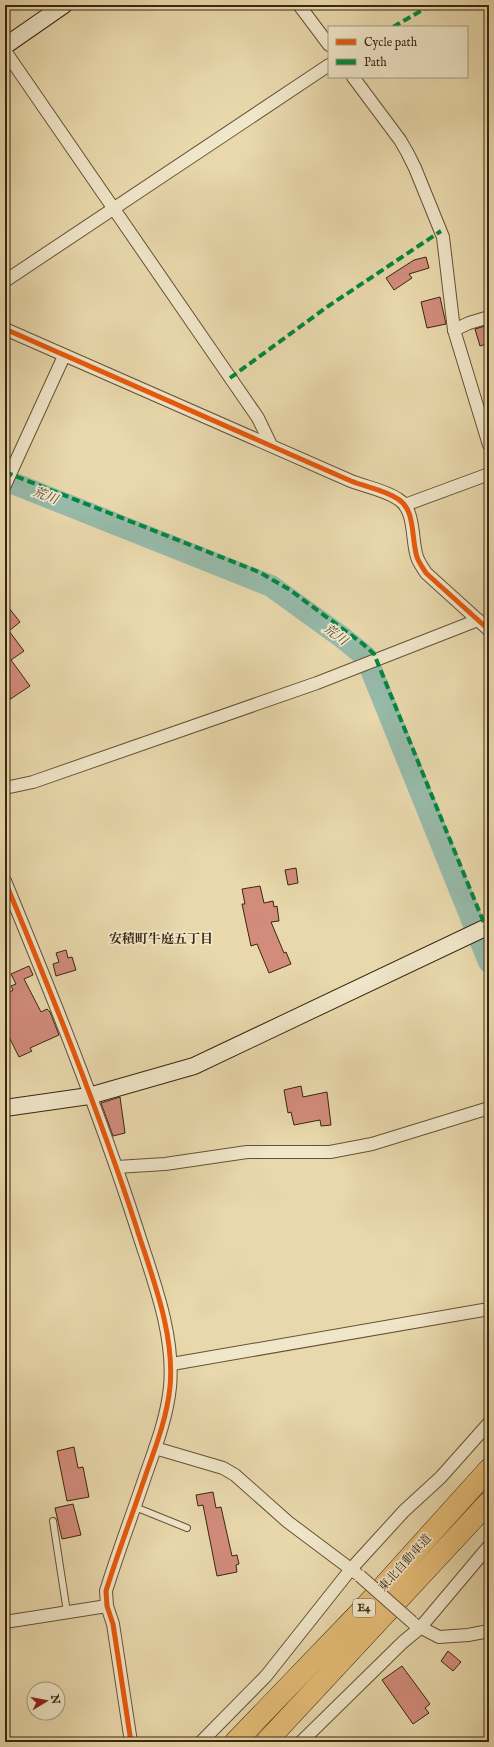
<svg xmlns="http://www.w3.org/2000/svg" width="494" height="1747" font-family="'IM FELL English','Noto Serif JP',serif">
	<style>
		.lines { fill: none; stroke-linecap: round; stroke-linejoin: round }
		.river { stroke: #97baaa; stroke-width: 22 }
		.building { fill: #d28c7c; stroke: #39260e }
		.lane-casing { stroke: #655236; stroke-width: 8 }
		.street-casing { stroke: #655236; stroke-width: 14 }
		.secondary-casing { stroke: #39260e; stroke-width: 18 }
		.highway-casing { stroke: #39260e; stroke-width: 22 }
		.lane { stroke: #f0e6c9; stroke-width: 6 }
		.street { stroke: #f0e6c9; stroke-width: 12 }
		.secondary { stroke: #f0e6c9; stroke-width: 16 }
		.highway { stroke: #e4bc76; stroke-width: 21 }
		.street-bridge-casing { stroke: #655236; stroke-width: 14; stroke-linecap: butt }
		.street-bridge { stroke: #f0e6c9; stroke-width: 12 }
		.quiet { stroke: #00873e; stroke-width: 4; stroke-dasharray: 8 4; stroke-linecap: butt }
		.cycleway-casing { stroke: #f0e6c9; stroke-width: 8 }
		.cycleway { stroke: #e8590c; stroke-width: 5 }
		.labels { text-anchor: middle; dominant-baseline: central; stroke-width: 3.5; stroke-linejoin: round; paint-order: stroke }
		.shield { fill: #f0e6c9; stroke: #706046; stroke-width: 1 }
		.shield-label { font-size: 11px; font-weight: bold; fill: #39260e }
		.street-label { font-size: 12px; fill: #39260e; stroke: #f0e6c9 }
		.water-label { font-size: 13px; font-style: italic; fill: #504b35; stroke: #f0e6c9 }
		.neighbourhood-label { font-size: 13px; font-weight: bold; fill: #39260e; stroke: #f0e6c9 }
	</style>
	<rect width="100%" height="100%" fill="#e8d8ac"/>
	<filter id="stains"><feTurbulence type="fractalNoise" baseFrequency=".005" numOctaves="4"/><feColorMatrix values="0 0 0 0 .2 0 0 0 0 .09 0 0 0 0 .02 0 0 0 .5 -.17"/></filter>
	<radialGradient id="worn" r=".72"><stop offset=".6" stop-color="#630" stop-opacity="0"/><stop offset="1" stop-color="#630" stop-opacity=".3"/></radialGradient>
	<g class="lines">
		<path class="river" d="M5 480 271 586 343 638 366 657 489 962"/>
	</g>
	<g class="building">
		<path d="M426 257 429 268 409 274 412 278 394 290 386 278 414 260Z"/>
		<path d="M440 297 446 324 427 328 421 302Z"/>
		<path d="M488 325 489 343 480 346 475 329Z"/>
		<path d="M5 603 20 622 9 631 24 651 11 660 30 686 9 700 5 695Z"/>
		<path d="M296 868 298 883 288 885 285 870Z"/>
		<path d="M260 886 264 903 273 901 274 907 277 906 279 921 271 922 284 953 286 952 291 964 269 973 257 944 251 946 242 904H245L242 889Z"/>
		<path d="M66 950 68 958 72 957 76 970 56 976 53 964 59 962 56 953Z"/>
		<path d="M29 966 33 975 24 979 41 1012 47 1009 50 1012 59 1035 30 1048 32 1051 19 1057 5 1029V995L13 990 11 986 16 984 11 974Z"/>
		<path d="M301 1086 303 1097 327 1092 331 1125 321 1126 320 1120 294 1125 291 1112 288 1113 284 1090Z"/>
		<path d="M120 1097 125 1133 113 1136 101 1103Z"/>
		<path d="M74 1447 78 1468 83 1467 89 1497 67 1501 57 1451Z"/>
		<path d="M213 1492 216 1508 221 1507 232 1556 237 1555 239 1564 236 1565 237 1572 217 1576 203 1505 198 1506 196 1495Z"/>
		<path d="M73 1504 81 1535 62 1539 55 1508Z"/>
		<path d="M448 1651 461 1662 453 1671 441 1661Z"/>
		<path d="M402 1666 430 1704 425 1708 429 1713 413 1724 382 1680Z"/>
	</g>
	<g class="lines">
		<g class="lane-casing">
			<g id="lane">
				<path d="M135 1507 187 1528"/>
				<path d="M53 1521 67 1612"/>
			</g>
		</g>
		<g class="street-casing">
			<g id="street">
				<path d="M299 5 329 45"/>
				<path d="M5 51 258 418 271 445"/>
				<path d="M353 77 400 140 407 152 415 168 443 237 454 330 489 445"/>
				<path d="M5 281 329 65"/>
				<path d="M5 329 351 481C366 487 385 490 398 499 416 510 411 539 417 557 419 563 423 568 426 573L489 630"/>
				<path d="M454 330 469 323 489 317"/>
				<path d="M5 485 64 356"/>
				<path d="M405 505 489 474"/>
				<path d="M5 788 33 782 317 683 478 620"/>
				<path d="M5 881C52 995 98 1109 136 1226 152 1277 175 1333 170 1387 167 1417 156 1446 146 1474 133 1513 118 1552 106 1591L107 1606 113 1624 131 1742"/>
				<path d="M117 1167 165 1164 247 1152H330L372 1144 489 1108"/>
				<path d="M172 1364 489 1309"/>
				<path d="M155 1448 223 1468 235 1475 288 1522 356 1573"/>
				<path d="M5 1622 107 1606"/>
				<path d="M414 1624 439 1637 468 1635 489 1631"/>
				<path d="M201 1742 266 1676 351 1569 404 1511 441 1477 489 1423"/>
				<path d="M301 1742 403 1642 420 1628 489 1546"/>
			</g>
		</g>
		<g class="secondary-casing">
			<g id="secondary">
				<path d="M5 46 64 5"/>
				<path d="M5 1108 89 1096 194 1066 489 926"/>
			</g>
		</g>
		<g class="highway-casing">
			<g id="highway">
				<path d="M235 1742 361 1611 489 1469"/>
				<path d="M266 1742 489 1502"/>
			</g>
		</g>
		<use href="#lane" class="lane"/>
		<use href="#street" class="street"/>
		<use href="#secondary" class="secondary"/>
		<use href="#highway" class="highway"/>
		<g class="street-bridge-casing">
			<path id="street-bridge" d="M360 1576 412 1622"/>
		</g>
		<use href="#street-bridge" class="street-bridge"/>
		<g class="quiet">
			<path d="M393 27 431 5"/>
			<path d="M230 378 327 307 441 231"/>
			<path d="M5 472 259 572 290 590 363 644 374 654 486 928"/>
		</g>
		<g class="cycleway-casing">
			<g id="cycleway">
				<path d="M5 329 351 481C366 487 385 490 398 499 416 510 411 539 417 557 419 563 423 568 426 573L489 630"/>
				<path d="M5 881C52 995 98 1109 136 1226 152 1277 175 1333 170 1387 167 1417 156 1446 146 1474 133 1513 118 1552 106 1591L107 1606 113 1624 131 1742"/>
			</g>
		</g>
		<use href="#cycleway" class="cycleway"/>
	</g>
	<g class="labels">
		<rect class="shield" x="353" y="1599" width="22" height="18" rx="3"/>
		<g class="shield-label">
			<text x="364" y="1608">E4</text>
		</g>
		<g class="street-label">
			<text transform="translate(405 1563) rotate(-48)">東北自動車道</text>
		</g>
		<g class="water-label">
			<text transform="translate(45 496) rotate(22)">荒川</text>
			<text transform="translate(335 635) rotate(37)">荒川</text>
		</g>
		<g class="neighbourhood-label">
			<text x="161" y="939">安積町牛庭五丁目</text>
		</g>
	</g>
	<rect width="494" height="1747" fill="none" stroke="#e8d8ac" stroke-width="20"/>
	<rect x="6" y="6" width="482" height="1735" fill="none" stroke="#39260e" stroke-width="2"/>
	<rect x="10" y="10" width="474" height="1727" fill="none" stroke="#39260e"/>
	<rect x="328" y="26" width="140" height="52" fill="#f0e6c9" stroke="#a7997e"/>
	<rect x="336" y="39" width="20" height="6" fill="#e8590c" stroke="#a7997e"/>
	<text x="364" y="46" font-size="12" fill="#39260e">Cycle path</text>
	<rect x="336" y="59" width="20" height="6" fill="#00873e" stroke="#a7997e"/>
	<text x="364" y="66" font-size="12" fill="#39260e">Path</text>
	<g transform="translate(46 1701) rotate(80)"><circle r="19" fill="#f0e6c9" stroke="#a7997e"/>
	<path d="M0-3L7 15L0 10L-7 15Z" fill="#8f2418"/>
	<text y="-6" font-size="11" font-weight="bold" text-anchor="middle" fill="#39260e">N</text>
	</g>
	<rect width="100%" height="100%" filter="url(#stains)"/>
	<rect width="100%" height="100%" fill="url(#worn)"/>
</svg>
